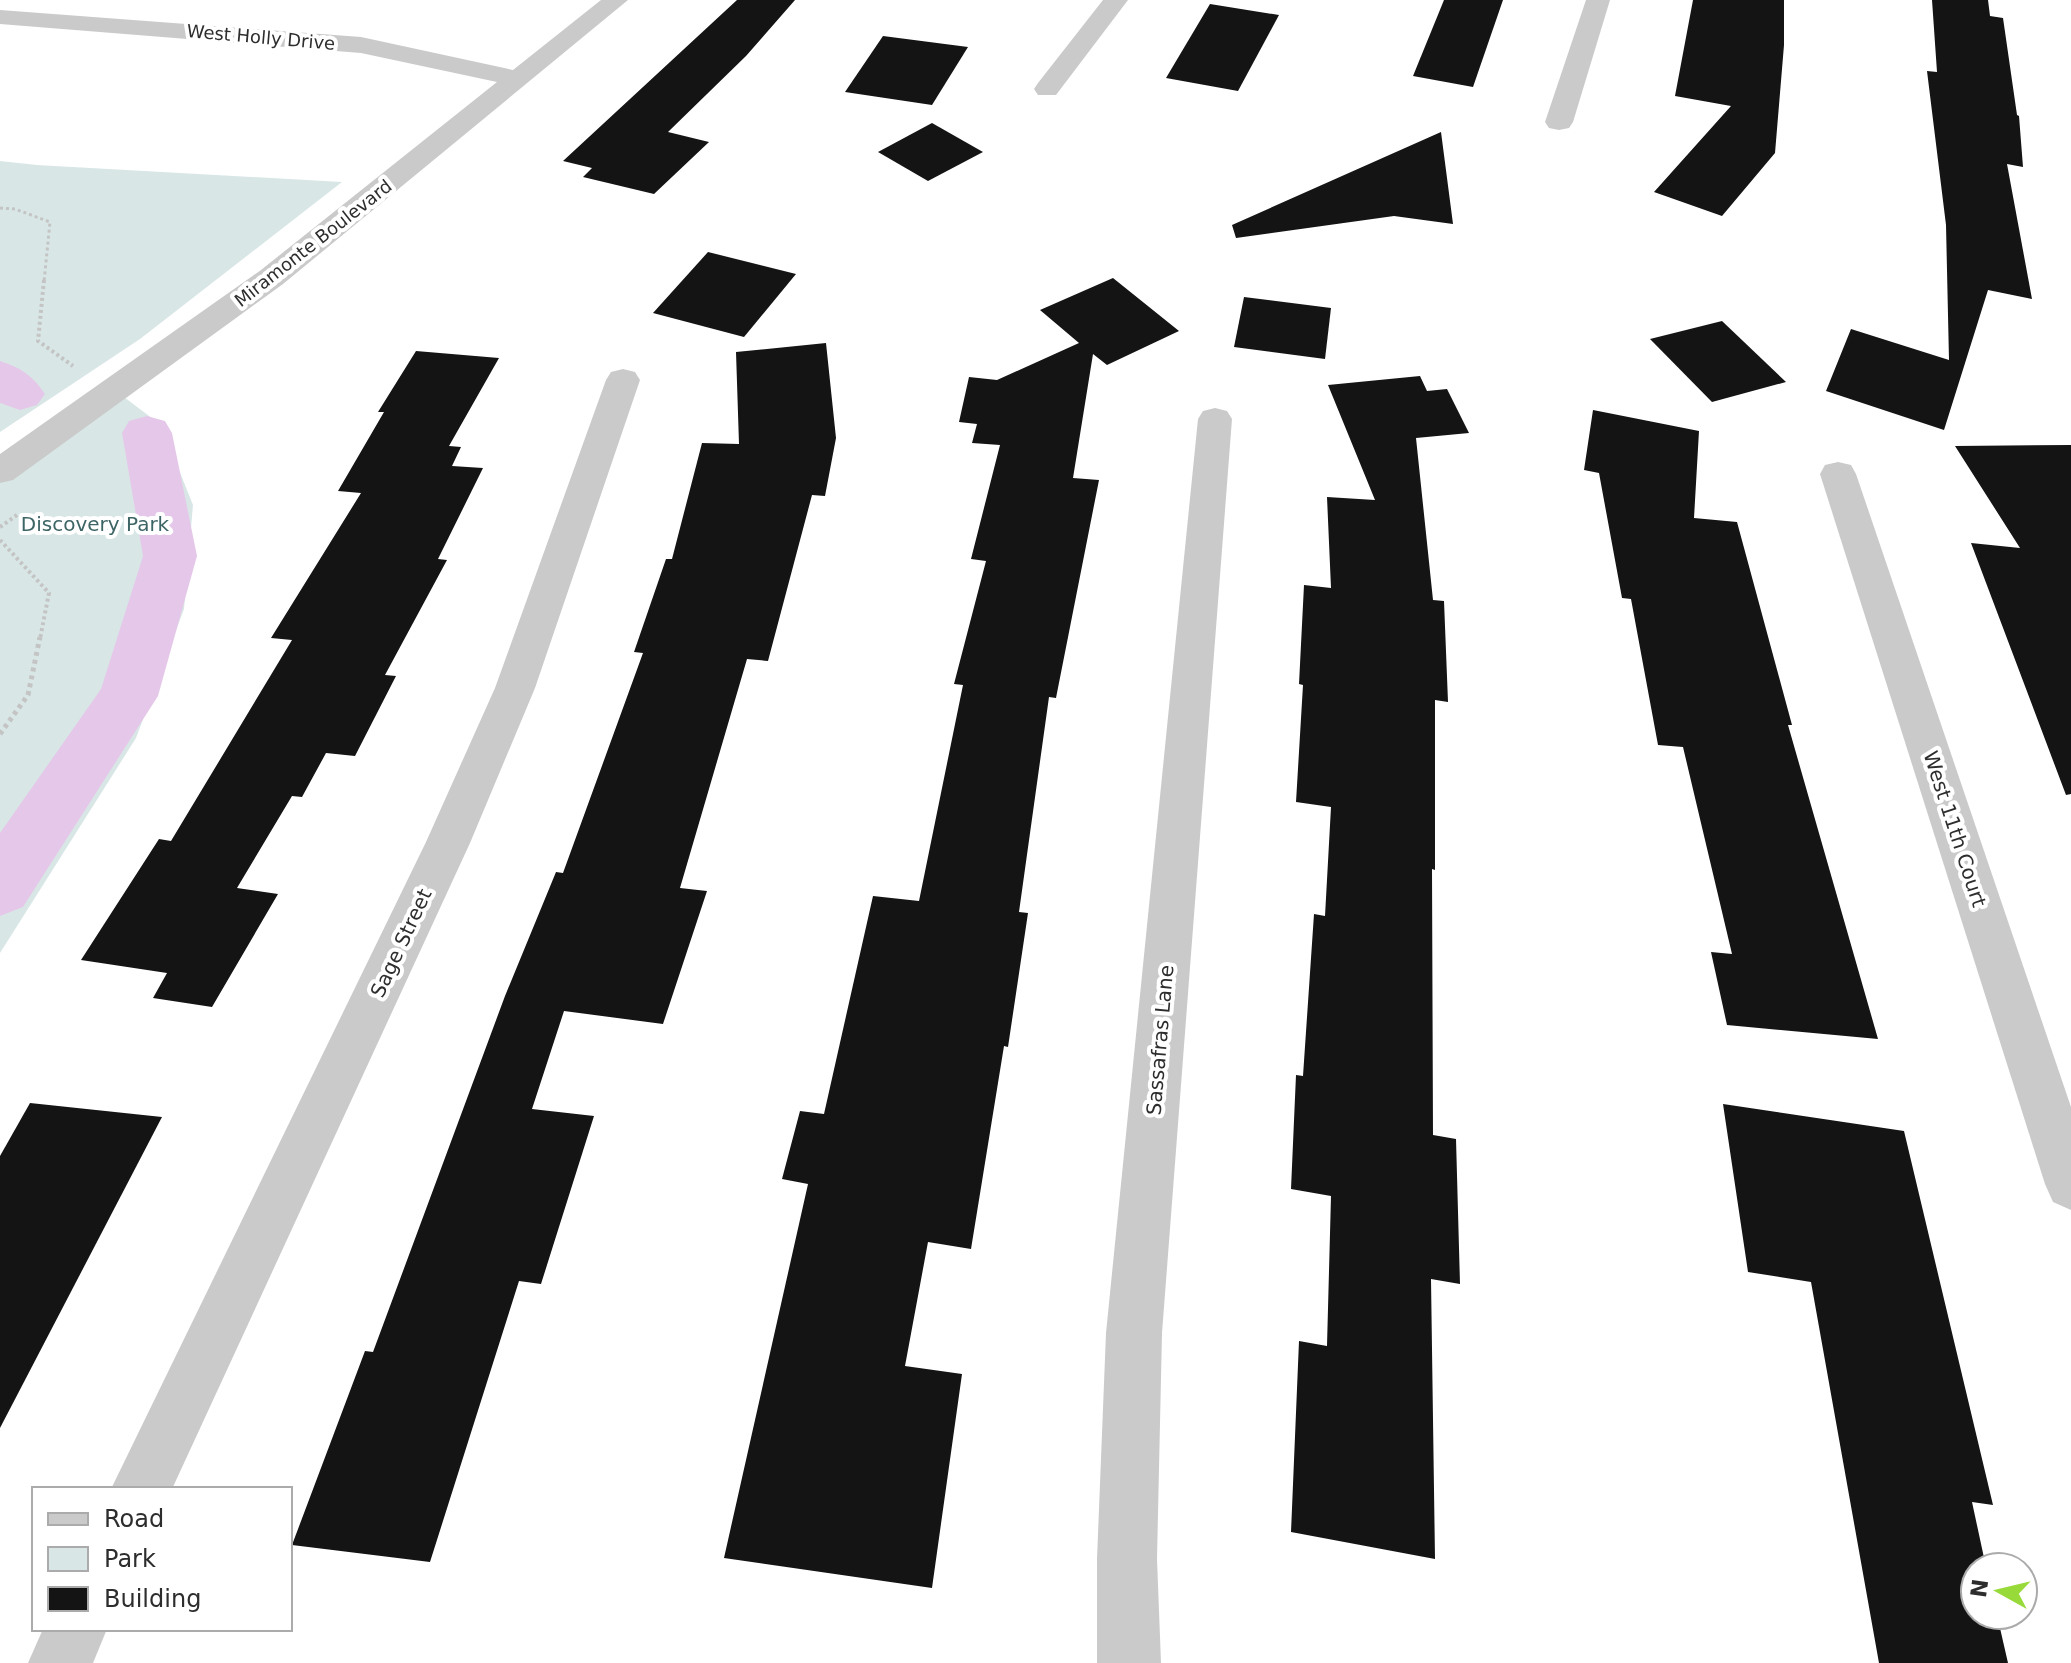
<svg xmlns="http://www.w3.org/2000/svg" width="2071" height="1663" font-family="'DejaVu Sans',sans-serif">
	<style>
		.green { fill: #d8e7e6 }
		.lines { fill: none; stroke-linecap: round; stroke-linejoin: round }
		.canal { fill: #e5c8e9; fill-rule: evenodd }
		.building { fill: #141414 }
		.path-far2 { stroke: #c4c4c4; stroke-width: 3; stroke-dasharray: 3 3; stroke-linecap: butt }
		.path-far1 { stroke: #c4c4c4; stroke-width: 4; stroke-dasharray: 3 3; stroke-linecap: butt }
		.path { stroke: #c4c4c4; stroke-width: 5; stroke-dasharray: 4 4; stroke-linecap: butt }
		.minor { fill: #cacaca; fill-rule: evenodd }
		.labels { text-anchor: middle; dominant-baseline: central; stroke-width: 8; stroke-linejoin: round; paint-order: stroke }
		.far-street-label { font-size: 18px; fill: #2d2d2d; stroke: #fff }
		.park-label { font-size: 20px; fill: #3d6566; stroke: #fff }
		.street-label { font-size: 20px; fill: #2d2d2d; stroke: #fff }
	</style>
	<rect width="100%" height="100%" fill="#fff"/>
	<g class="green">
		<path d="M0 161 37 165 342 182 140 339 0 432Z"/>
		<path d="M116 391 161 425 193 505 184 609 136 738 0 953V471Z"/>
	</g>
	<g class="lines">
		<g class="canal">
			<path d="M0 361C20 367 33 376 45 394L37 405 20 410 0 403Z"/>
			<path d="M147 416 165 421 172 433 197 556 158 696 23 907 0 916V833L101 689 143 556 122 433 129 421Z"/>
		</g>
	</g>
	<g class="building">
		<path d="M737 0H795L746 56 668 132 709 142 654 194 583 177 592 168 563 161Z"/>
		<path d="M1444 0H1503L1473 87 1413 76Z"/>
		<path d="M1693 0H1784V45L1775 153 1722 216 1654 192 1731 106 1675 96Z"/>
		<path d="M1932 0H1988L1990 16 2003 18 2017 115 2019 116 2023 167 2007 164 2032 299 1988 290 1944 430 1826 391 1851 329 1949 360 1946 225 1927 71 1937 72Z"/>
		<path d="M1210 4 1279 15 1238 91 1166 78Z"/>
		<path d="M883 36 968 47 932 105 845 92Z"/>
		<path d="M932 123 983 152 928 181 878 152Z"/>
		<path d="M1441 132 1453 224 1394 216 1236 238 1232 225Z"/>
		<path d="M708 252 796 274 744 337 653 313Z"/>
		<path d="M1113 278 1179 331 1107 365 1093 354 1073 478 1099 480 1056 698 1049 697 1019 912 1028 913 1008 1047 1004 1046 971 1249 928 1242 905 1366 962 1374 932 1588 724 1558 808 1184 782 1179 800 1111 824 1114 873 896 919 901 963 685 954 684 986 561 971 559 1000 445 972 443 977 424 959 422 969 377 997 380 1079 343 1040 310Z"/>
		<path d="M1244 297 1331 308 1325 359 1234 347Z"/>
		<path d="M1722 321 1786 382 1712 402 1650 339Z"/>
		<path d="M826 343 836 438 825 496 812 495 768 661 747 659 680 888 707 891 663 1024 564 1011 532 1109 594 1116 541 1284 519 1281 430 1562 292 1545 365 1351 373 1352 505 996 556 872 563 873 643 653 634 652 666 559H672L702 443 739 444 736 352Z"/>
		<path d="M416 351 499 358 449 446 461 447 452 466 483 468 438 559 447 560 385 675 396 676 355 756 326 753 302 797 292 796 237 888 278 894 212 1007 153 998 167 973 81 960 159 839 171 841 292 640 271 638 361 493 338 491 384 412H378Z"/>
		<path d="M1420 376 1427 391 1447 389 1469 433 1416 438 1433 600 1444 601 1448 702 1435 700V870L1432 869 1433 1135 1456 1139 1460 1284 1431 1279 1435 1559 1291 1532 1299 1341 1327 1346 1331 1196 1291 1189 1296 1075 1303 1076 1314 914 1325 916 1331 807 1296 802 1303 685 1299 684 1304 585 1331 588 1327 497 1375 500 1328 385Z"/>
		<path d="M1593 410 1699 431 1694 518 1737 522 1792 725H1788L1878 1039 1727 1025 1711 952 1732 954 1683 747 1658 745 1631 599 1622 598 1599 473 1584 470Z"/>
		<path d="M2071 445V794L2066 795 1971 543 2020 548 1955 446Z"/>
		<path d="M30 1103 162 1117 0 1428V1156Z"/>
		<path d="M1723 1104 1904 1131 1993 1505 1972 1502 1986 1567H1975V1615H1997L2008 1663H1879L1811 1282 1748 1272Z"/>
	</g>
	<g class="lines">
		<path class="path-far2" d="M0 208 15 209 50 222 44 282"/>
		<g class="path-far1">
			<path d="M44 280 38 341 73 366"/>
			<path d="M0 527 17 515"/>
			<path d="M0 540 49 593 40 639"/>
		</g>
		<path class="path" d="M0 734 28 695 40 637"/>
		<g class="minor">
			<path d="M601 0H628L283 284 13 480 0 483V454L261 270 497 82 361 53 0 24V10L361 37 513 70Z"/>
			<path d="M1103 0H1128L1056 95H1038L1034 89 1038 83Z"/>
			<path d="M1586 0H1610L1573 122 1569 128 1559 130 1549 128 1545 122Z"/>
			<path d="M623 369 635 372 640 380 535 688 470 843 172 1489H111L426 842 495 688 606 380 611 372Z"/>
			<path d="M1215 408 1227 411 1232 419 1162 1333 1157 1559 1161 1663H1097V1559L1106 1333 1198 419 1203 411Z"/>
			<path d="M1838 462 1851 465 1856 474 2071 1107V1210L2053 1202 2045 1184 1820 474 1825 465Z"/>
			<path d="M43 1629H107L93 1663H28Z"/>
		</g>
	</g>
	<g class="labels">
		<g class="far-street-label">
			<text transform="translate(261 37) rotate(5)">West Holly Drive</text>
			<text transform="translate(313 243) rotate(-38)">Miramonte Boulevard</text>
		</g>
		<g class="park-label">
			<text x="95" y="524">Discovery Park</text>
		</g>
		<g class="street-label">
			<text transform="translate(1955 829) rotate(72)">West 11th Court</text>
			<text transform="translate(401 943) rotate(-65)">Sage Street</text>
			<text transform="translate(1160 1040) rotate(-85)">Sassafras Lane</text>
		</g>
	</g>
	<rect x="32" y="1487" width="260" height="144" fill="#ffffff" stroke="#ababab" stroke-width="2"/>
	<rect x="48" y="1513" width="40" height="12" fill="#cacaca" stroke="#ababab" stroke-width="2"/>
	<text x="104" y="1527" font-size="24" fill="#2d2d2d">Road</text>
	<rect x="48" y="1547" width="40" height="24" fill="#d8e7e6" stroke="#ababab" stroke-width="2"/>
	<text x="104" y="1567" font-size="24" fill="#2d2d2d">Park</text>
	<rect x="48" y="1587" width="40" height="24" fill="#141414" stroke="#ababab" stroke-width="2"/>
	<text x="104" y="1607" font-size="24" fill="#2d2d2d">Building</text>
	<g transform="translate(1999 1591) rotate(278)"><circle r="38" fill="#ffffff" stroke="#ababab" stroke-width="2"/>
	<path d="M0-6L14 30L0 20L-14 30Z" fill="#97da39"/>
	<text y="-12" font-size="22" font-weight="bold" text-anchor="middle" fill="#2d2d2d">N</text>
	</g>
</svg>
